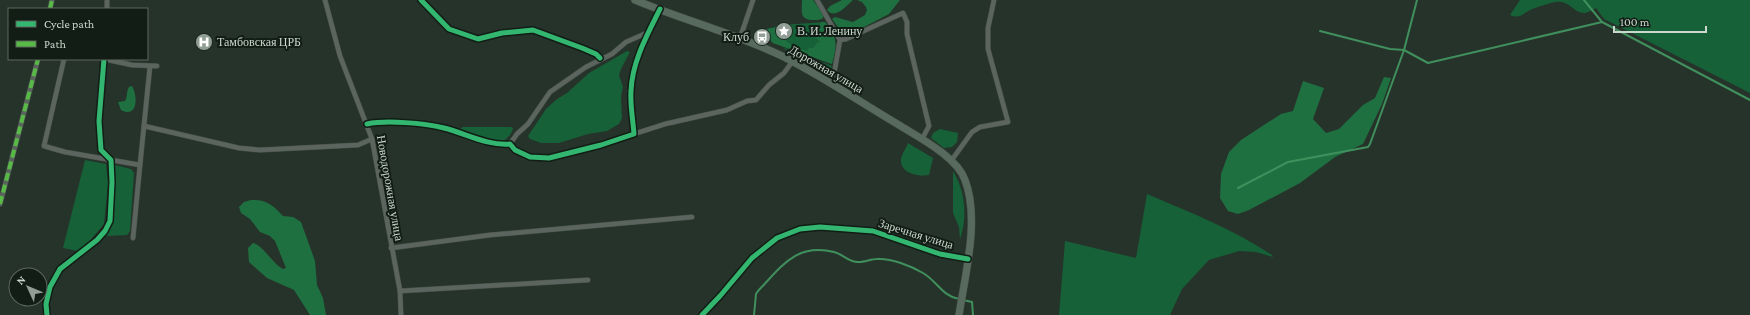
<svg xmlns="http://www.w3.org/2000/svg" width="1750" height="315" font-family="'Crimson Pro',serif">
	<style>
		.green { fill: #166137 }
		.forest { fill: #1f7041 }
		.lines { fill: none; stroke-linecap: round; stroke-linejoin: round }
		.stream { stroke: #40905d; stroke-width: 2 }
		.minor-casing { stroke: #434f47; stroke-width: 5.5 }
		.primary-casing { stroke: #434f47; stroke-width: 8 }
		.minor { stroke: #5b645e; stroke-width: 4.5 }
		.primary { stroke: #58695e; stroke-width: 7 }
		.quiet { stroke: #58b947; stroke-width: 4; stroke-dasharray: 8 4; stroke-linecap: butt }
		.cycleway-casing { stroke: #121d15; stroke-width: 8 }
		.cycleway { stroke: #33b770; stroke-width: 5 }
		.labels { text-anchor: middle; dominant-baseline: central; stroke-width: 4; stroke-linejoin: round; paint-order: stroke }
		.poi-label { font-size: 12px; fill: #cad8ce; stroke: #121d15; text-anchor: start }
		.street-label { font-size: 12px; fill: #cad8ce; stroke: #121d15 }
	</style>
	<rect width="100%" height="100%" fill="#26332a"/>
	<g class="green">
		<path d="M1520 0H1750V93L1604 19 1596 8C1592 10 1588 13 1584 13 1574 13 1569 0 1556 2 1549 3 1541 6 1535 8 1524 11 1522 20 1510 15Z"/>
		<path d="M825 22C838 38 837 44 832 64L773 43 767 36 760 33 761 31 781 25Z"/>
		<path d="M782 47 832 66 830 71C821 75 791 53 782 47Z"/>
		<path d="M627 51 630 52 621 69 619 75 623 87 621 96 622 118 619 124 607 131 588 134 559 143H541L530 139 528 136 546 109 557 99 567 93 589 73Z"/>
		<path d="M463 127H511L513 128C512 134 506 141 500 142L462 130 460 129Z"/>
		<path d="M940 129 958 133 957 142 952 147 944 148 931 138 933 133Z"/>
		<path d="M908 143 933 158 929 175C917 177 900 173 901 159 902 154 906 148 908 143Z"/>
		<path d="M85 160 106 164 108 184 104 224 82 250 78 251 63 248Z"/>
		<path d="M115 165 131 169 134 173 130 231 127 235 106 236 111 226 113 219Z"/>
		<path d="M953 171C965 190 968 218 960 239L959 227 953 213Z"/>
		<path d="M1147 194C1189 212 1233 229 1272 255L1273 257 1256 252 1239 251 1209 260 1182 289 1170 315H1059L1065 241 1136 258Z"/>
	</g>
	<g class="forest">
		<path d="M802 0H813L824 15 823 18C820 20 818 20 814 20 799 20 802 12 802 0Z"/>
		<path d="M842 0H853C846 6 835 20 827 10L830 6Z"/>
		<path d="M857 0H900L889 14 845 37 832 19 835 17 853 22 865 15 867 10 866 7 862 2Z"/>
		<path d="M821 22H825C838 38 837 44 832 64L773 43 767 36 760 33 761 31C774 26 775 27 786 35V41L793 46 807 51 809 48H813L817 43 820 42 815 36 812 30 820 26Z"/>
		<path d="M1384 77 1391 78 1382 104 1363 144 1335 157 1300 183 1249 210 1238 214 1228 211 1220 198 1221 174 1229 152 1241 140 1281 114 1293 111 1303 81 1324 88 1313 119 1326 133 1339 129 1363 105 1375 98Z"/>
		<path d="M132 86C138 96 138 119 121 110L118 102 125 101C128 96 126 92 129 87Z"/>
		<path d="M251 200C266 199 273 205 283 216L293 217 301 222 315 261 317 285 323 298 326 315H310L294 290 267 278 249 262 248 248 253 243C262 244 272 263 283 269L286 268 275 241 270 236 260 232 250 219 241 213 239 207 244 202Z"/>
	</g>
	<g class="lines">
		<g class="stream">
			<path d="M1584 0 1602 22"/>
			<path d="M1320 31 1390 49 1404 50 1428 63 1602 22 1750 100"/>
			<path d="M1238 188 1288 162 1368 147 1370 144 1404 50 1417 0"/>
			<path d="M963 300 972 302 973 315"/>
			<path d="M754 315 756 294 758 291C782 266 796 243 834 252 843 254 849 263 859 262 865 262 871 259 877 259 891 258 911 266 923 273 937 281 942 296 959 299"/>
		</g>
		<g class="minor-casing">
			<g id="minor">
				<path d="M325 0 340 56 372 139 400 291 401 315"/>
				<path d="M421 0 449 29 478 39 502 33 533 30 582 48 596 54 600 58"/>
				<path d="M817 0 840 40 832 85"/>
				<path d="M50 9 52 0"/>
				<path d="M107 9V0"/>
				<path d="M740 38 753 0"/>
				<path d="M840 40 846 39 903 13 907 22V34L929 126 922 139"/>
				<path d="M64 59 44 146 65 152 140 165 133 238"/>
				<path d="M104 59 132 65 157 66"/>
				<path d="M367 124C386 120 424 123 444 128 465 133 487 146 510 144L515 150 530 157 549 158 601 145 634 134C633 120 630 105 631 91 632 62 647 35 660 9"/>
				<path d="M144 126 239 148 260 150 358 145 372 139"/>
				<path d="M634 134 665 124 727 110 747 101 756 100 769 85 784 73 792 62"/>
				<path d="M510 144 517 134 528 124 550 92 586 67 612 54 626 42 649 32"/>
				<path d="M951 161 972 132 980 127 1008 122 988 49V28L994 0"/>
				<path d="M140 165 150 66"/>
				<path d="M0 204 38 59"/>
				<path d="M391 248 490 235 692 217"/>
				<path d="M400 291 588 280"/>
				<path d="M47 315 46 304 50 287 60 269 97 240 105 231 110 221 112 182 111 160 101 150 99 121 104 59"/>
				<path d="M702 315 720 296 752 258 777 238 800 229 820 227 873 231 940 254 968 259"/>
			</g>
		</g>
		<g class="primary-casing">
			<path id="primary" d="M635 0C683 20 734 33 782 56 822 76 860 102 899 125 920 138 957 157 965 180 980 219 965 275 959 315"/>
		</g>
		<use href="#minor" class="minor"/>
		<use href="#primary" class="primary"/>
		<g class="quiet">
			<path d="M50 9 52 0"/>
			<path d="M0 204 38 59"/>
		</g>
		<g class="cycleway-casing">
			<g id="cycleway">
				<path d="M421 0 449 29 478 39 502 33 533 30 582 48 596 54 600 58"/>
				<path d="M367 124C386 120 424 123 444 128 465 133 487 146 510 144L515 150 530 157 549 158 601 145 634 134C633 120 630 105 631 91 632 62 647 35 660 9"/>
				<path d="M47 315 46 304 50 287 60 269 97 240 105 231 110 221 112 182 111 160 101 150 99 121 104 59"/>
				<path d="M702 315 720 296 752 258 777 238 800 229 820 227 873 231 940 254 968 259"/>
			</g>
		</g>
		<use href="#cycleway" class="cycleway"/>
	</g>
	<defs>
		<g id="sight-disc" transform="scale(0.9)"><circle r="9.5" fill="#919e95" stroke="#121d15"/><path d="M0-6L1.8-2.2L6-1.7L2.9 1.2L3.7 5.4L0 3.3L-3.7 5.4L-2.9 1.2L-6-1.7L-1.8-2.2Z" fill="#fff"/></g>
		<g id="bus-disc" transform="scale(0.9)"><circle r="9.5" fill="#919e95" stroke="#121d15"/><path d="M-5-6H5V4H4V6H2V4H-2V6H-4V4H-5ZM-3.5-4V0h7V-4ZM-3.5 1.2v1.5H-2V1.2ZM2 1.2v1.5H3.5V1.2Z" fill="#fff"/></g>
		<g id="hospital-disc" transform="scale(0.9)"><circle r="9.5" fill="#919e95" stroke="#121d15"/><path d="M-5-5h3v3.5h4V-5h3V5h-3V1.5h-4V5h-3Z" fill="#fff"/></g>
	</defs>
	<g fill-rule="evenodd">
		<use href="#sight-disc" x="784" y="31"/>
		<use href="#bus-disc" x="762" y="37"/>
		<use href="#hospital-disc" x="204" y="42"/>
	</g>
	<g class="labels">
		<g class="poi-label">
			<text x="797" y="31">В. И. Ленину</text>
			<text x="749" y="37" text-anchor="end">Клуб</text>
			<text x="217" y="42">Тамбовская ЦРБ</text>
		</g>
		<g class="street-label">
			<text transform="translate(826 69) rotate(30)">Дорожная улица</text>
			<text transform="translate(390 188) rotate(80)">Новодорожная улица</text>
			<text transform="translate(916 234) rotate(17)">Заречная улица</text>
		</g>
	</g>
	<rect x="8" y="8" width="140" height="52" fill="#121d15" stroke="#5c685f"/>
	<rect x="16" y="21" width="20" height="6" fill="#33b770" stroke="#5c685f"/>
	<text x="44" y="28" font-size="12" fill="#cad8ce">Cycle path</text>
	<rect x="16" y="41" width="20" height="6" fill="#58b947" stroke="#5c685f"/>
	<text x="44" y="48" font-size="12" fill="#cad8ce">Path</text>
	<g transform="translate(28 287) rotate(314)"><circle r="19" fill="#121d15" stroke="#5c685f"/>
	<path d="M0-3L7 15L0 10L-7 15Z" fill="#919e95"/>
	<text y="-6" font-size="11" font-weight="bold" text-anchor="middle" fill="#cad8ce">N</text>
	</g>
	<path d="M1614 26v6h92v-6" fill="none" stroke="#cad8ce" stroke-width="2"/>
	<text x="1620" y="26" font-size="12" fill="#cad8ce" stroke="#121d15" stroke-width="3" paint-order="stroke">100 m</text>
</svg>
